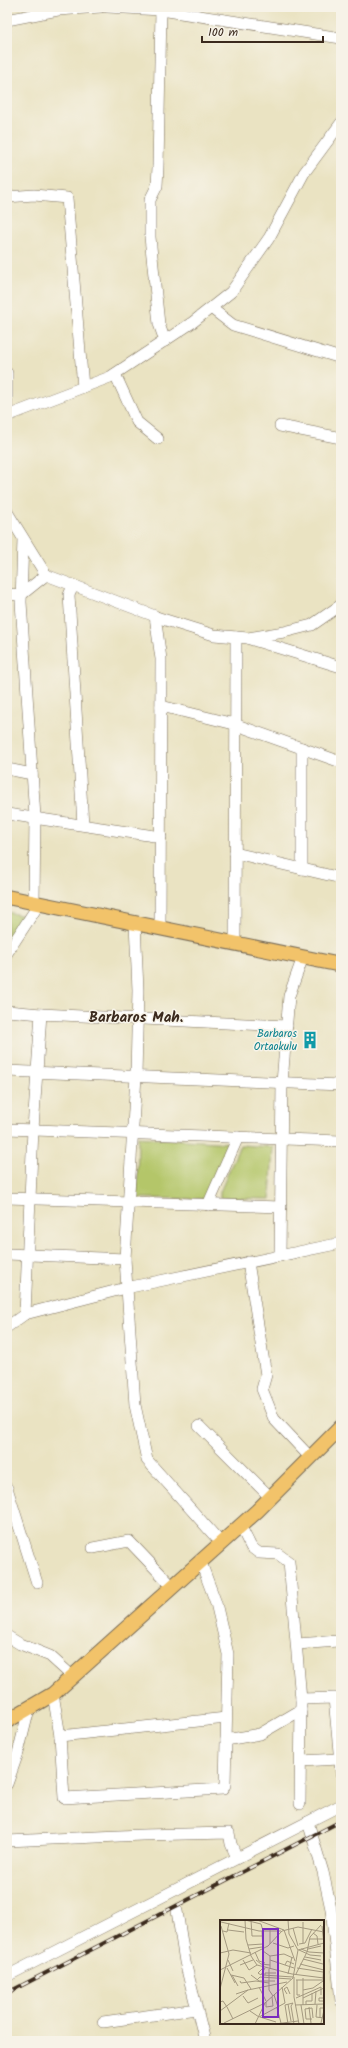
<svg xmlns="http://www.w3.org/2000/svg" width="348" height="2048" font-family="Kalam,sans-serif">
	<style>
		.green { fill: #b4c669; stroke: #787844 }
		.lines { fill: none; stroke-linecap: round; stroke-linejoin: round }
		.minor-casing { stroke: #786b57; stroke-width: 12 }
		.major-casing { stroke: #786b57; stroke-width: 16 }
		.minor { stroke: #fff; stroke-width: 11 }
		.major { stroke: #f2c36a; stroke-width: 14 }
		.rail-casing { stroke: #3b2a1e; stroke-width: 4 }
		.rail { stroke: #f7f3e8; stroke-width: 2.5; stroke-dasharray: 8; stroke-linecap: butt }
		.labels { text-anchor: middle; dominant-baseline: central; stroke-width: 3; stroke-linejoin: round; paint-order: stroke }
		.culture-label { font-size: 11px; fill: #0d838f; stroke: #f7f3e8; text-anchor: end }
		.district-label { font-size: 15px; font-weight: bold; fill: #3b2a1e; stroke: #f7f3e8 }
		.inset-road { fill: none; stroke: #a49980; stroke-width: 1 }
		.view { fill: #7b2cbf; fill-opacity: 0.15; stroke: #7b2cbf; stroke-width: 2 }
		.inset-edge { fill: none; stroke: #3b2a1e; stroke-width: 2 }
	</style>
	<rect width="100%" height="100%" fill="#f7f3e8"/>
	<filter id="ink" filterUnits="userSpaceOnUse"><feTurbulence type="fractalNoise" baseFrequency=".025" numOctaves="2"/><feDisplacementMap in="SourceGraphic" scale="8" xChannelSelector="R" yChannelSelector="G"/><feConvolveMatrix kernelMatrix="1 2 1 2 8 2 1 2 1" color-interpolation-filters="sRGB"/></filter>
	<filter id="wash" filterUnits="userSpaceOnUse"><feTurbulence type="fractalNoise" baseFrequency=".012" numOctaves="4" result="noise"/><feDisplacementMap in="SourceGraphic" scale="16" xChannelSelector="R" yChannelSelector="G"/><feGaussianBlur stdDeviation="0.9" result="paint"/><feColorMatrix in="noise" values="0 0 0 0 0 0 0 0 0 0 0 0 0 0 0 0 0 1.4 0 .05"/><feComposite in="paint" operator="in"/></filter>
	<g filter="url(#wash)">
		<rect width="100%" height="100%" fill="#eae3c2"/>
		<g class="green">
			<path d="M7 912 24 916 25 919 7 946Z"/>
			<path d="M138 1137 230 1143 207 1199 137 1198Z"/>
			<path d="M240 1145 273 1147 270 1199 220 1198V1192Z"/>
		</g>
	</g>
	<g filter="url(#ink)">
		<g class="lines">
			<g class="minor-casing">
				<g id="minor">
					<path d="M107 7 161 10 341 38"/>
					<path d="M161 10 158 167 157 186 150 200V237L159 324 165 341"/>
					<path d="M7 20 58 10 101 7"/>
					<path d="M7 197 34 195 67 198 83 387"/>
					<path d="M211 308 233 325 341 358"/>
					<path d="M7 373V411"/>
					<path d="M115 374 137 422 158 439"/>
					<path d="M7 416 110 377 193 322 231 292 269 238 304 173 341 123"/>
					<path d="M280 426 341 438"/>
					<path d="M7 512 46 575 155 616 161 659 160 929"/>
					<path d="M23 539 21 602 35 817 34 902"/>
					<path d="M73 586 69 595 83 825"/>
					<path d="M7 594 21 595 46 575"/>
					<path d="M156 617 214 635 248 638 284 632 312 625 341 605"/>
					<path d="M250 639 341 667"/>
					<path d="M161 706 234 724 341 762"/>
					<path d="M302 748V869"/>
					<path d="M7 769 32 774"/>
					<path d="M7 814 161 837"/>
					<path d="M235 853 341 878"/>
					<path d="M135 923 138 990 136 1076 125 1259 135 1405 147 1460 221 1543"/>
					<path d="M235 944 236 637"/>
					<path d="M7 953 39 904"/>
					<path d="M7 1011 41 1014"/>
					<path d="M7 1071 341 1085"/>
					<path d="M7 1129 341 1141"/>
					<path d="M7 1198 281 1207"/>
					<path d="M208 1205 238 1137"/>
					<path d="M7 1254 125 1259"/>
					<path d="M280 1256 282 1083 289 996 303 957"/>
					<path d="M248 1262 266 1375 262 1389 274 1419 310 1457"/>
					<path d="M25 1314 33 1129 41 1014 287 1026"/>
					<path d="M7 1327 25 1314 126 1288 341 1243"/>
					<path d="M199 1426 270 1497"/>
					<path d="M7 1488 37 1583"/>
					<path d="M240 1525 251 1547 259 1553 278 1554 289 1562 301 1699 334 1698 341 1773"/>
					<path d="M93 1548 129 1541 172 1586"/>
					<path d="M7 1636 20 1644 50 1656 72 1676"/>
					<path d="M297 1644 338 1641"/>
					<path d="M53 1694 60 1736 64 1798 223 1789 225 1785 228 1654 216 1603 200 1560"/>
					<path d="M60 1736 226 1718"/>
					<path d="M226 1740 260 1734 301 1710"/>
					<path d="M301 1761 339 1759"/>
					<path d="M7 1784 18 1753 29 1709"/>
					<path d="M300 1804 301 1699"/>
					<path d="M308 1822 323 1872 331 1909 341 2001"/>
					<path d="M7 1841 142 1835 229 1833 231 1844 237 1858"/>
					<path d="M177 1911 185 1962 205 2041"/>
					<path d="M7 1976 341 1805"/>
					<path d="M103 2022 196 2009"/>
				</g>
			</g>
			<g class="major-casing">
				<g id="major">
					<path d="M7 897 341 965"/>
					<path d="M7 1721 53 1694 257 1511 341 1427"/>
				</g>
			</g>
			<use href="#minor" class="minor"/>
			<use href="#major" class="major"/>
			<g class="rail-casing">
				<path id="rail" d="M7 1993 341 1821"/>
			</g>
			<use href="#rail" class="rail"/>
		</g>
	</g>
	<defs>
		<g id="building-bare" transform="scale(1.38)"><path d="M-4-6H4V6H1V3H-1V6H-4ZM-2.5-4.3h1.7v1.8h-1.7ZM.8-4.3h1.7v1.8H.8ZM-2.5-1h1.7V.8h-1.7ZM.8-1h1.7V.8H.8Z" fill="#0f9aa8" stroke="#f7f3e8" stroke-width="2.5" paint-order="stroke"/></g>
	</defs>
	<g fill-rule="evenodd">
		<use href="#building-bare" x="310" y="1040"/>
	</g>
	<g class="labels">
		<g class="culture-label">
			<text x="297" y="1034">Barbaros<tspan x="297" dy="13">Ortaokulu</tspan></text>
		</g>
		<g class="district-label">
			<text x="136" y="1018">Barbaros Mah.</text>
		</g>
	</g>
	<g transform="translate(220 1920)">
		<rect width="104" height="104" fill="#eae3c2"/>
		<path class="inset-road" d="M25 0 41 4 43 11M25 0 26 19 31 36 37 45 72 54 104 58M31 0 32 16H42M37 0 64 10 75 41M1 2 39 11H61M102 6 104 25M73 8 78 26M8 10 24 12M50 10V24M3 11 7 12 9 3M42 11 43 31 50 36V49M93 13 97 16 98 24M90 19H103M53 23 68 28 74 26M83 23V2M79 24 85 23 92 9M28 25 43 24M29 29 42 27M81 29 89 32 104 33M88 29 101 26M78 30 104 23M79 30 90 35 101 36M35 32 39 41 45 43M0 33 13 30 31 33M50 36 64 34 73 38M85 37 101 40M83 39 103 44M8 40 13 51M23 40 29 50 37 45M36 40 41 44 50 45M50 40 74 48M80 44 104 50M20 45 33 40M65 45 67 41 74 44M7 48 15 63M43 48 38 53 41 55 45 48M77 48 103 52M49 49V70L53 76M0 50 48 26 62 11 78 7 104 12M68 54 72 37M76 54 87 32 90 17 101 5M11 55 24 58 31 69M12 55 18 66M31 55 39 61H55M43 55 73 57M45 55V53H56M74 57V77L79 104M103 59 104 40M37 60 40 57 71 59M76 60H103M77 60V75H80M20 61 21 63 36 61 49 63M39 67 46 81M0 69 9 34 1 6M83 70 93 68 103 61M16 74 28 70M67 74 64 69 67 67 70 74M54 75 58 87M23 76 28 83 38 78M76 78 101 67V75M83 78 104 68M104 78H99V81H104M0 82 3 81 7 87 13 99M46 82V87L53 86 52 77M73 83 71 86 74 104M68 84 71 101M95 84 96 71M75 85 104 84M81 85 84 104M83 85V58M86 85V81H92V73M97 85 96 97 104 98M89 87 91 103M57 88 61 103M0 91 28 70 67 62M30 91 39 97 65 83 62 67M40 97 56 102M100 97V88H104M92 99H86L85 89 92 88 93 98M4 103 45 83 73 58 78 30 69 14 68 0M101 103 104 90M35 104 45 83M55 104 78 101M68 104 65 85 73 83"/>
		<path class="view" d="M43 9H58V97H43Z"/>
		<rect width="104" height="104" class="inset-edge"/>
	</g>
	<rect width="348" height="2048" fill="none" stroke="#f7f3e8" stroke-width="24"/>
	<path d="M202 36v6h121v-6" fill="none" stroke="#3b2a1e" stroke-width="2"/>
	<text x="208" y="36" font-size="12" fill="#3b2a1e" stroke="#f7f3e8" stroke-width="3" paint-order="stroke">100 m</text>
</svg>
